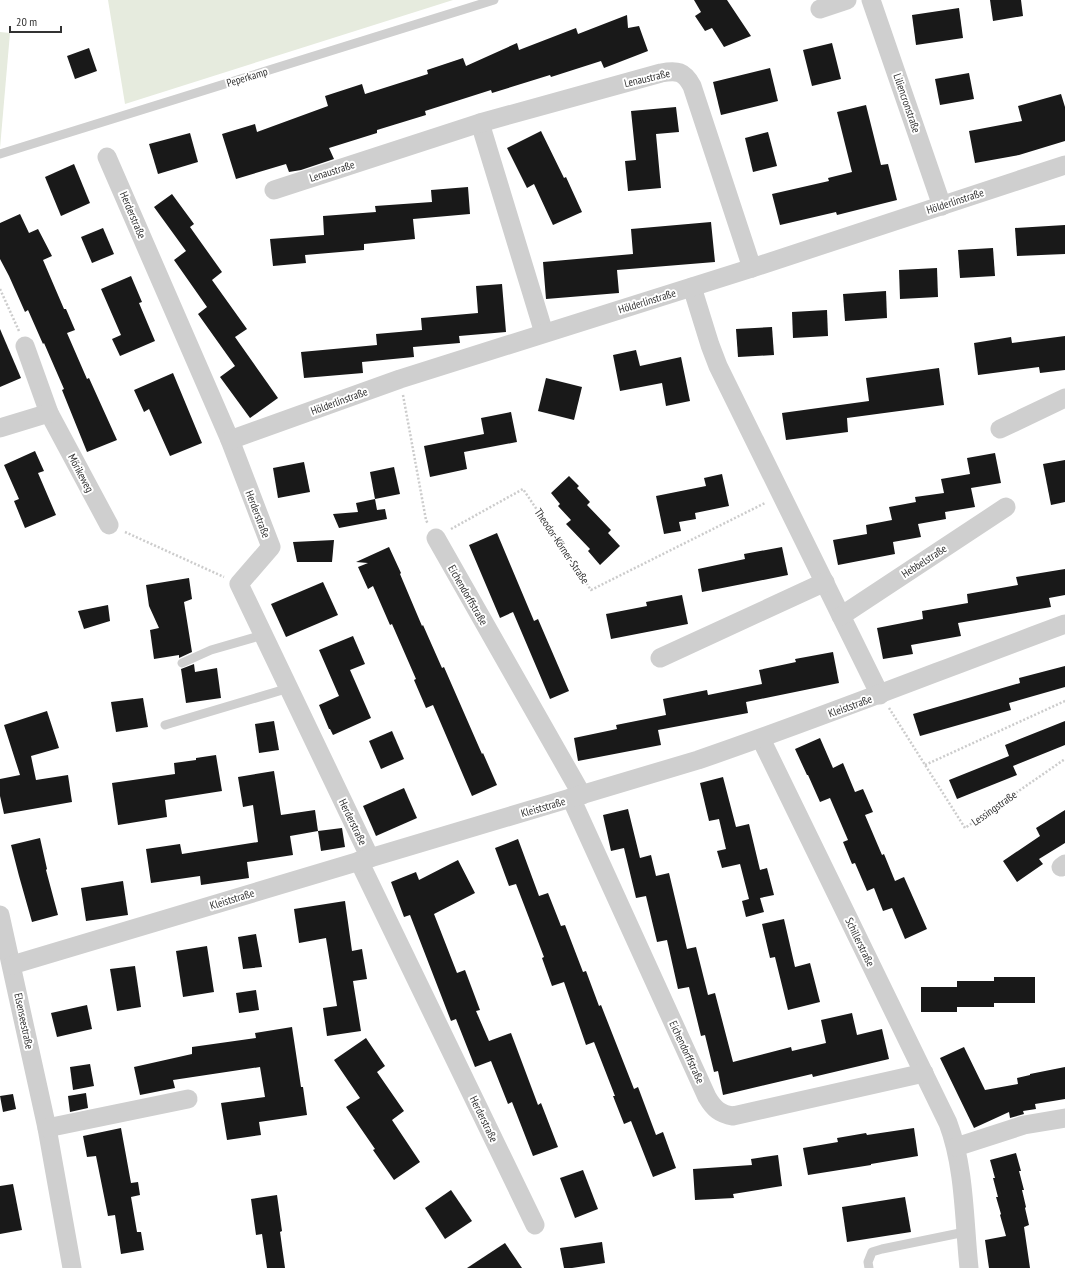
<svg xmlns="http://www.w3.org/2000/svg" width="1065" height="1268" font-family="'PT Sans Narrow',sans-serif">
	<style>
		.green { fill: #e6ebde }
		.building { fill: #191919 }
		.lines { fill: none; stroke-linecap: round; stroke-linejoin: round }
		.path { stroke: #ccc; stroke-width: 2.5; stroke-dasharray: 2 2; stroke-linecap: butt }
		.service { stroke: #cfcfcf; stroke-width: 9 }
		.minor { stroke: #cfcfcf; stroke-width: 19 }
		.labels { text-anchor: middle; dominant-baseline: central; stroke-width: 4; stroke-linejoin: round; paint-order: stroke }
		.street-label { font-size: 11px; fill: #323232; stroke: #fff }
	</style>
	<rect width="100%" height="100%" fill="#fff"/>
	<g class="green">
		<path d="M108 0H453L125 104Z"/>
		<path d="M0 32 10 33 0 148Z"/>
	</g>
	<g class="building">
		<path d="M694 0H727L751 36 724 47 712 28 705 31 695 16 701 12Z"/>
		<path d="M990 0H1021L1023 16 993 21Z"/>
		<path d="M959 8 963 38 916 45 912 15Z"/>
		<path d="M627 15 628 28 639 26 648 51 604 68 601 61 551 77 550 75 492 93 491 90 425 111 426 115 377 130V133L329 148 334 159 301 170 289 172 286 164 236 179 222 134 255 124 257 132 328 106 325 96 362 84 365 94 428 74 427 70 463 58 466 66 517 43 519 50 576 28 578 34Z"/>
		<path d="M832 43 841 79 812 86 803 50Z"/>
		<path d="M89 48 97 71 75 79 67 56Z"/>
		<path d="M770 68 778 101 721 115 713 82Z"/>
		<path d="M969 73 974 99 940 105 935 79Z"/>
		<path d="M1061 94 1065 107V141L1019 155 975 163 969 131 1022 121 1018 106Z"/>
		<path d="M866 105 881 165 888 164 897 200 837 215 836 212 780 225 772 194 829 181 828 178 852 172 837 112Z"/>
		<path d="M676 107 679 132 656 134 661 188 628 191 625 161 636 160 631 111Z"/>
		<path d="M541 131 564 178 566 177 582 212 553 225 534 184 527 188 507 148Z"/>
		<path d="M768 132 777 166 753 172 745 138Z"/>
		<path d="M190 133 198 162 158 174 149 144Z"/>
		<path d="M74 164 90 203 61 216 45 177Z"/>
		<path d="M468 187 470 214 413 219 415 239 364 244V250L305 255 306 263 273 266 270 239 324 235 323 216 376 212 375 206 432 202 431 190Z"/>
		<path d="M172 194 194 224 190 227 222 272 212 280 247 329 235 337 278 398 250 418 220 377 235 366 198 314 207 307 174 260 186 251 154 207Z"/>
		<path d="M20 214 29 233 38 229 52 256 43 260 64 309H66L75 330 67 333 87 379 89 378 117 440 87 452 62 390 64 389 44 343 43 344 28 310 25 312 9 276 0 259V223Z"/>
		<path d="M711 222 715 262 617 270 619 293 546 299 543 262 633 254 631 229Z"/>
		<path d="M1065 225V254L1017 256 1015 228Z"/>
		<path d="M103 228 114 254 92 263 81 237Z"/>
		<path d="M993 248 995 276 960 278 958 250Z"/>
		<path d="M937 268 938 297 900 299 899 270Z"/>
		<path d="M131 276 142 302 139 303 155 341 120 356 112 339 121 335 101 289Z"/>
		<path d="M502 284 506 332 459 336 460 343 413 347 414 357 362 362 363 373 304 378 301 352 377 345 376 334 422 330 421 318 478 313 476 286Z"/>
		<path d="M886 291 887 318 845 321 843 294Z"/>
		<path d="M827 310 828 336 793 338 792 312Z"/>
		<path d="M772 327 774 355 738 357 736 329Z"/>
		<path d="M0 329 21 378 0 387Z"/>
		<path d="M1065 336V370L1040 373 1039 367 978 375 974 343 1011 337 1012 343Z"/>
		<path d="M636 350 640 366 681 357 690 401 666 406 662 383 620 391 613 355Z"/>
		<path d="M939 368 944 405 847 418 848 432 786 440 782 413 869 401 866 378Z"/>
		<path d="M173 373 202 443 170 456 149 409 144 412 134 390Z"/>
		<path d="M546 378 582 387 574 420 538 411Z"/>
		<path d="M511 412 517 442 464 452 467 469 430 477 424 446 484 434 481 418Z"/>
		<path d="M35 451 44 471 38 473 56 515 25 528 14 501 19 499 4 465Z"/>
		<path d="M995 453 1001 483 971 488 975 507 945 512 946 519 918 524 921 537 893 542 895 554 838 565 833 540 867 534 866 525 892 520 889 507 916 502 915 497 944 493 941 479 970 474 967 458Z"/>
		<path d="M1065 460V502L1051 505 1043 464Z"/>
		<path d="M304 462 310 492 278 498 273 468Z"/>
		<path d="M394 467 400 494 375 499 370 472Z"/>
		<path d="M722 474 729 506 695 513 696 519 679 522 681 531 664 534 656 496 706 486 704 478Z"/>
		<path d="M569 476 579 486 577 488 590 502 587 505 611 530 608 533 620 546 600 565 588 551 590 549 566 524 571 520 558 506 560 504 551 493Z"/>
		<path d="M375 499 377 510 385 509 387 519 339 528 333 514 358 512 356 503Z"/>
		<path d="M497 533 534 621 538 619 569 691 550 699 513 612 500 618 469 545Z"/>
		<path d="M334 540 332 562H297L293 542Z"/>
		<path d="M389 547 401 573 400 574 422 626 423 625 442 668 444 667 482 754 483 753 497 785 472 796 433 705 426 708 414 680 416 679 392 624 390 625 373 586 368 589 358 567 368 563 356 562Z"/>
		<path d="M782 547 788 575 702 592 698 569 745 559 744 554Z"/>
		<path d="M1065 569V595L1049 598 1051 607 958 623 961 636 911 645 913 654 883 659 877 628 923 619 922 611 968 603 967 594 1018 585 1016 577Z"/>
		<path d="M189 578 192 599 184 602 192 652 179 658V655L154 659 150 630 159 628 149 606 146 585Z"/>
		<path d="M323 582 338 615 286 637 271 604Z"/>
		<path d="M682 595 688 624 611 639 606 614 647 606 646 602Z"/>
		<path d="M108 605 110 621 84 629 78 611Z"/>
		<path d="M353 636 365 664 350 670 371 718 333 735 330 729H329L319 705 339 696 319 650Z"/>
		<path d="M833 652 839 683 746 702 748 713 658 730 661 745 578 761 574 738 617 729 616 725 666 715 663 699 707 690 708 695 762 684 759 670 796 662 795 659Z"/>
		<path d="M194 664 195 672 217 668 221 698 186 703 181 669Z"/>
		<path d="M1065 666V687L1009 703 1011 710 920 736 913 714 1020 683 1019 678Z"/>
		<path d="M143 698 148 727 116 732 111 702Z"/>
		<path d="M47 711 59 748 31 756 36 780 68 775 72 802 4 814 0 796V779L20 775 4 725Z"/>
		<path d="M274 721 279 750 259 753 255 724Z"/>
		<path d="M1065 721V745L1013 766 1017 775 957 799 949 780 1009 756 1005 745Z"/>
		<path d="M392 731 404 759 381 769 369 741Z"/>
		<path d="M820 738 833 768 843 763 855 792 863 789 873 812 865 815 882 855 884 854 895 881 904 877 927 929 905 939 892 908 883 911 874 888 867 891 855 863 852 864 843 842 848 840 830 798 820 802 808 775H807L795 749Z"/>
		<path d="M216 755 222 791 165 800 167 817 118 825 112 783 175 774 174 763 196 760V758Z"/>
		<path d="M274 771 281 815 315 810 318 831 290 836 293 855 247 862 249 878 201 885 200 876 151 883 146 849 180 844 182 854 258 842 253 805 243 807 238 777Z"/>
		<path d="M723 777 736 827 749 824 760 870 767 868 774 895 760 898 764 912 746 917 742 901 749 899 740 864 722 868 717 851 726 849 719 819 709 821 700 783Z"/>
		<path d="M404 788 417 818 376 836 363 806Z"/>
		<path d="M628 809 640 858 651 855 656 876 669 873 687 949 696 947 708 995 715 993 733 1062 791 1047 792 1051 826 1043 821 1020 852 1013 857 1035 882 1029 889 1059 813 1077 812 1074 723 1095 718 1071 714 1072 705 1035 701 1036 689 987 678 989 667 940 657 942 646 896 636 898 624 848 611 851 603 815Z"/>
		<path d="M1065 810V843L1039 859 1043 864 1017 882 1003 861 1040 836 1036 828Z"/>
		<path d="M342 828 345 847 321 851 318 831Z"/>
		<path d="M40 838 47 869 46 870 58 915 32 922 19 876 11 845Z"/>
		<path d="M518 839 539 896 548 893 561 926 565 925 583 972 586 971 599 1006 601 1005 634 1089 638 1087 656 1135 663 1132 676 1168 653 1177 631 1121 624 1124 613 1096H615L594 1042 586 1045 564 982 552 986 542 958 544 957 516 884 509 886 495 848Z"/>
		<path d="M458 860 475 893 434 914 457 973 465 970 480 1010 476 1011 489 1041 511 1033 538 1105 541 1103 558 1147 533 1156 512 1102 508 1104 491 1061 475 1067 456 1019 451 1021 410 915 404 917 391 882 416 872 419 880Z"/>
		<path d="M123 881 128 915 86 921 81 888Z"/>
		<path d="M345 901 352 951 362 949 367 979 353 981 361 1031 327 1036 323 1008 337 1006 326 938 299 943 294 909Z"/>
		<path d="M784 919 795 967 810 963 820 1002 788 1010 775 957 770 958 762 924Z"/>
		<path d="M256 934 262 967 243 969 238 937Z"/>
		<path d="M207 946 214 992 183 997 176 951Z"/>
		<path d="M135 966 141 1007 117 1011 110 969Z"/>
		<path d="M994 977H1035V1003H994V1007H957V1012H921V987H957V981H994Z"/>
		<path d="M256 990 259 1010 239 1013 236 993Z"/>
		<path d="M87 1005 92 1029 57 1037 51 1013Z"/>
		<path d="M292 1027 301 1087H303L307 1115 259 1122 261 1135 227 1140 221 1103 265 1097 260 1067 173 1080 175 1088 140 1095 134 1067 192 1054V1047L256 1038 255 1033Z"/>
		<path d="M366 1038 385 1066 377 1072 404 1111 392 1120 420 1162 394 1180 373 1150 375 1149 346 1107 360 1098 334 1060Z"/>
		<path d="M964 1047 985 1090 1018 1084 1017 1078 1030 1075V1074L1065 1067V1099L1035 1104 1036 1109 1023 1111 1024 1114 1010 1118 1009 1112 974 1128 940 1058Z"/>
		<path d="M90 1064 94 1086 73 1090 70 1067Z"/>
		<path d="M86 1093 88 1108 70 1112 68 1096Z"/>
		<path d="M13 1094 16 1109 3 1112 0 1096Z"/>
		<path d="M121 1128 131 1183 138 1182 140 1195 131 1197 137 1232H141L144 1250 121 1254 115 1215 108 1216 96 1156 87 1157 83 1136Z"/>
		<path d="M914 1128 918 1156 871 1164V1165L808 1175 803 1148 838 1142 837 1138 866 1133 867 1135Z"/>
		<path d="M1016 1153 1021 1171H1019L1024 1190H1022L1026 1207 1025 1208 1029 1225 1024 1227 1030 1268H989L985 1240 1006 1236 1000 1215 1001 1214 996 1197H998L993 1178H995L990 1160Z"/>
		<path d="M778 1155 782 1186 733 1194 734 1198 695 1200 693 1169 752 1165 751 1159Z"/>
		<path d="M583 1170 598 1209 575 1218 560 1178Z"/>
		<path d="M13 1184 22 1230 0 1234V1186Z"/>
		<path d="M451 1190 472 1221 445 1239 425 1208Z"/>
		<path d="M277 1195 282 1231 280 1232 285 1268H267L262 1234 256 1235 251 1199Z"/>
		<path d="M905 1197 911 1232 847 1242 842 1207Z"/>
		<path d="M602 1242 605 1263 572 1268H564L560 1248Z"/>
		<path d="M505 1243 522 1268H467Z"/>
	</g>
	<g class="lines">
		<g class="path">
			<path d="M0 289 19 331"/>
			<path d="M403 395 426 520 428 524"/>
			<path d="M451 529 523 489 591 590 765 503"/>
			<path d="M125 532 224 577"/>
			<path d="M889 708 965 828 1065 759"/>
			<path d="M925 765 1065 701"/>
		</g>
		<g class="service">
			<path d="M0 154 494 0"/>
			<path d="M182 663 211 650 263 635"/>
			<path d="M165 725 289 688"/>
			<path d="M869 1268 868 1262 872 1252 882 1249 965 1232"/>
		</g>
		<g class="minor">
			<path d="M871 0 942 206"/>
			<path d="M820 9 847 0"/>
			<path d="M480 123 544 333"/>
			<path d="M107 157 230 440 271 547 239 584 370 858"/>
			<path d="M274 190 480 123 661 73C677 70 684 71 692 86L752 268"/>
			<path d="M692 287 710 345 718 366 880 695"/>
			<path d="M25 346 49 413 109 525"/>
			<path d="M0 428 49 413"/>
			<path d="M1000 429 1065 398"/>
			<path d="M230 440 400 379 752 268 1065 165"/>
			<path d="M436 538 582 795"/>
			<path d="M841 616 1006 507"/>
			<path d="M660 658 825 582"/>
			<path d="M761 739 948 1123C965 1168 964 1221 969 1268"/>
			<path d="M571 798 707 1097C714 1109 720 1114 733 1116L924 1073"/>
			<path d="M359 861 535 1225"/>
			<path d="M1061 867 1065 864"/>
			<path d="M0 915 47 1128 72 1268"/>
			<path d="M12 965 698 760C821 718 943 669 1065 624"/>
			<path d="M47 1128 188 1099"/>
			<path d="M956 1147 1024 1125 1065 1118"/>
		</g>
	</g>
	<g class="labels">
		<g class="street-label">
			<text transform="translate(247 77) rotate(-17)">Peperkamp</text>
			<text transform="translate(647 78) rotate(-13)">Lenaustraße</text>
			<text transform="translate(907 103) rotate(71)">Liliencronstraße</text>
			<text transform="translate(332 171) rotate(-18)">Lenaustraße</text>
			<text transform="translate(955 201) rotate(-18)">Hölderlinstraße</text>
			<text transform="translate(133 215) rotate(67)">Herderstraße</text>
			<text transform="translate(647 301) rotate(-17)">Hölderlinstraße</text>
			<text transform="translate(339 401) rotate(-20)">Hölderlinstraße</text>
			<text transform="translate(81 473) rotate(62)">Mörikeweg</text>
			<text transform="translate(258 514) rotate(69)">Herderstraße</text>
			<text transform="translate(562 546) rotate(56)">Theodor-Körner-Straße</text>
			<text transform="translate(924 561) rotate(-33)">Hebbelstraße</text>
			<text transform="translate(468 595) rotate(60)">Eichendorffstraße</text>
			<text transform="translate(850 706) rotate(-20)">Kleiststraße</text>
			<text transform="translate(543 807) rotate(-16)">Kleiststraße</text>
			<text transform="translate(994 808) rotate(-35)">Lessingstraße</text>
			<text transform="translate(353 822) rotate(64)">Herderstraße</text>
			<text transform="translate(232 899) rotate(-17)">Kleiststraße</text>
			<text transform="translate(860 942) rotate(64)">Schillerstraße</text>
			<text transform="translate(24 1021) rotate(78)">Elsenseestraße</text>
			<text transform="translate(687 1052) rotate(65)">Eichendorffstraße</text>
			<text transform="translate(484 1119) rotate(64)">Herderstraße</text>
		</g>
	</g>
	<path d="M10 26v6h51v-6" fill="none" stroke="#323232" stroke-width="2"/>
	<text x="16" y="26" font-size="12" fill="#323232" stroke="#ffffff" stroke-width="3" paint-order="stroke">20 m</text>
</svg>
